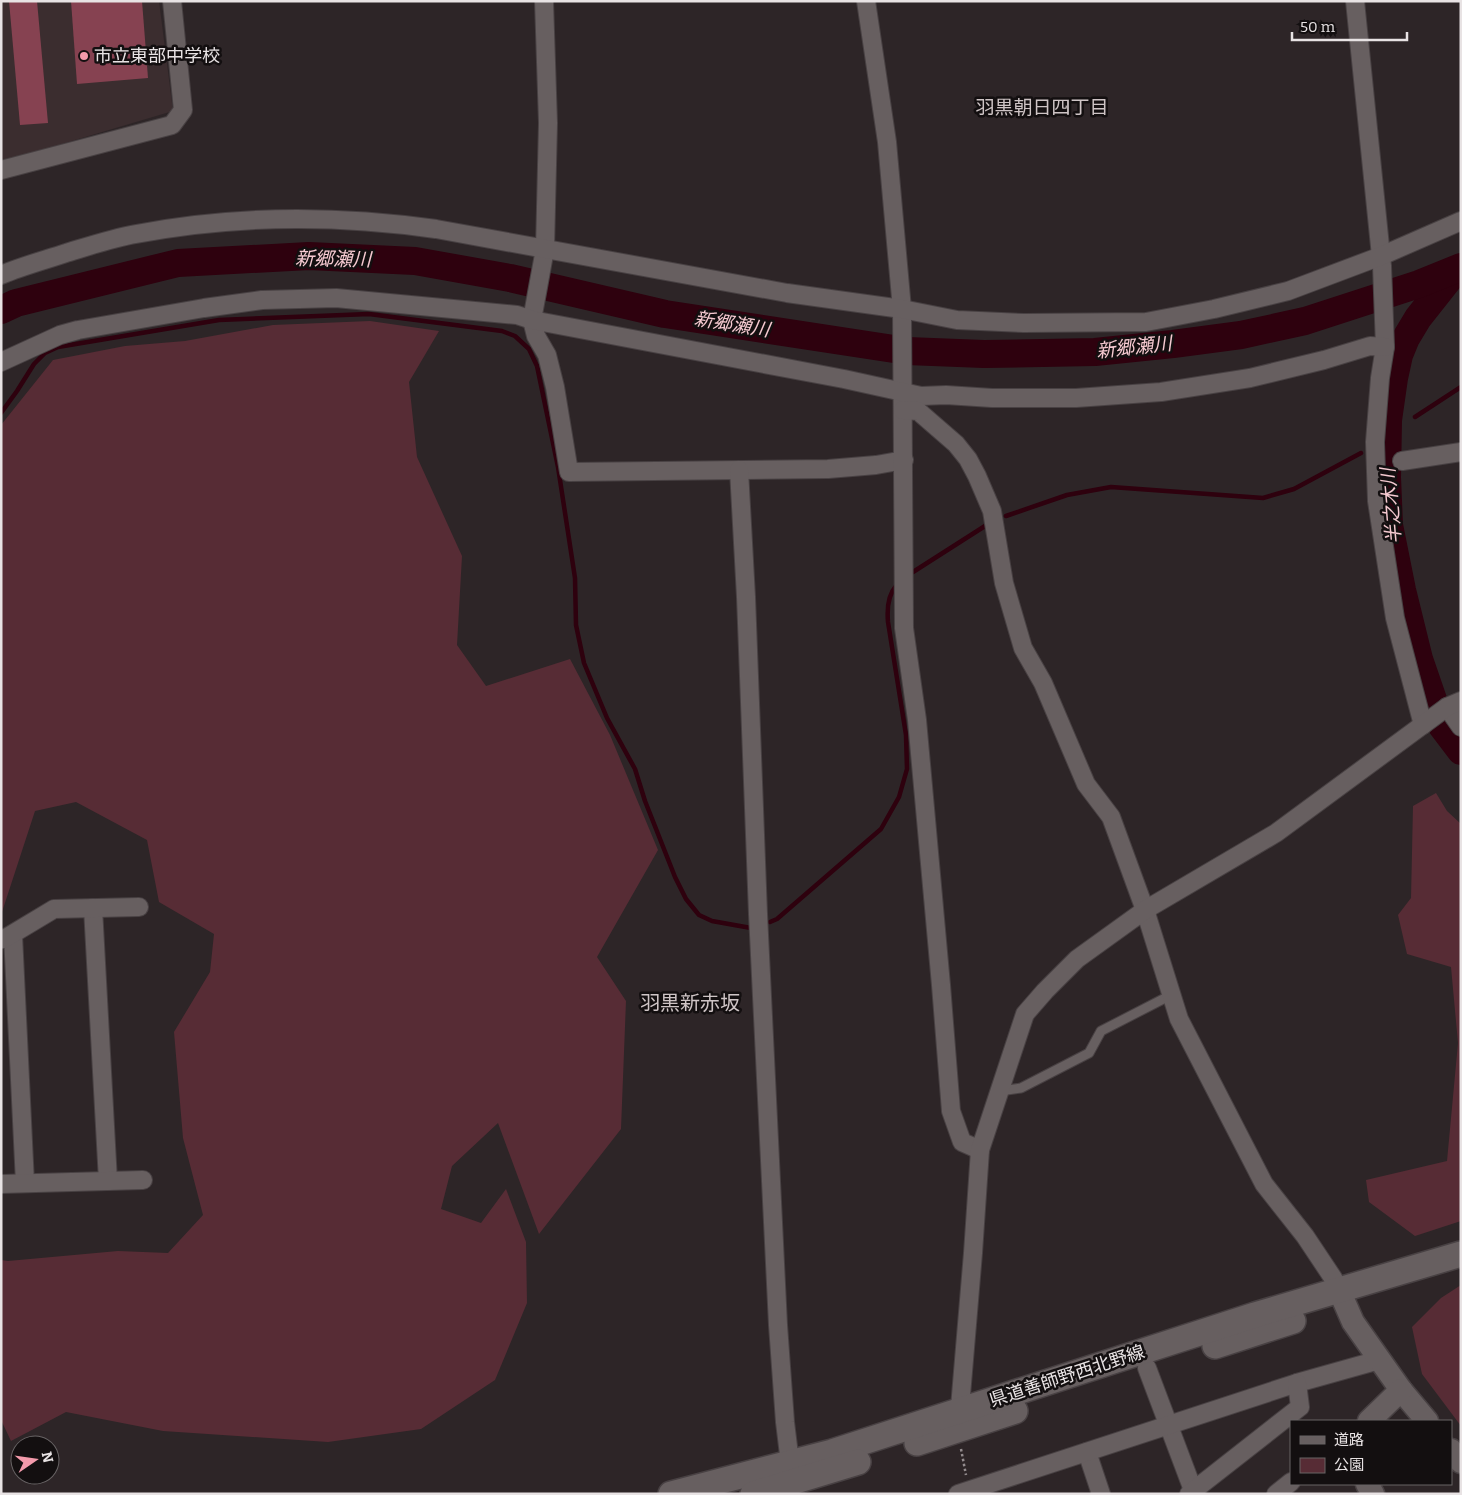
<svg xmlns="http://www.w3.org/2000/svg" width="1462" height="1495" font-family="Bitter,'Noto Sans JP',serif">
	<style>
		.built { fill: #3b2d2f }
		.green { fill: #572c35 }
		.lines { fill: none; stroke-linecap: round; stroke-linejoin: round }
		.stream { stroke: #2e010e; stroke-width: 4.5 }
		.river { stroke: #2e010e; stroke-width: 28 }
		.building { fill: #864251 }
		.service-casing { stroke: #484143; stroke-width: 11 }
		.minor-casing { stroke: #484143; stroke-width: 20 }
		.tertiary-casing { stroke: #484143; stroke-width: 25 }
		.secondary-casing { stroke: #484143; stroke-width: 28 }
		.path { stroke: #938c8e; stroke-width: 2.5; stroke-dasharray: 2.5 2.5; stroke-linecap: butt }
		.service { stroke: #675f60; stroke-width: 9 }
		.minor { stroke: #675f60; stroke-width: 18 }
		.tertiary { stroke: #675f60; stroke-width: 22 }
		.secondary { stroke: #675f60; stroke-width: 25 }
		.poi-dot { fill: #f39aab; stroke: #130f10; stroke-width: 2 }
		.labels { text-anchor: middle; dominant-baseline: central; stroke-width: 5; stroke-linejoin: round; paint-order: stroke }
		.poi-label { font-size: 18px; fill: #e8e3e4; stroke: #130f10; text-anchor: start }
		.street-label { font-size: 18px; fill: #e8e3e4; stroke: #130f10 }
		.neighbourhood-label { font-size: 19px; fill: #cec4c5; stroke: #130f10 }
		.water-label { font-size: 19px; font-style: italic; fill: #f6cad1; stroke: #130f10 }
		.quarter-label { font-size: 20px; fill: #cec4c5; stroke: #130f10 }
	</style>
	<rect width="100%" height="100%" fill="#2d2527"/>
	<path class="built" d="M1 1H159L173 111 1 162Z"/>
	<g class="green">
		<path d="M370 321 439 331 409 382 417 457 462 556 457 645 486 686 570 659 610 735 658 850 597 957 626 1001 621 1129 539 1234 498 1123 452 1166 441 1209 481 1223 506 1189 526 1242 527 1303 495 1380 421 1429 328 1442 163 1431 66 1412 11 1441 1 1420V1260L8 1261 118 1251 168 1253 203 1215 183 1138 174 1032 210 972 214 934 159 902 147 840 76 802 35 811 1 915V425L53 360 125 346 185 341 273 325Z"/>
		<path d="M1436 793 1447 811 1461 824V1221L1415 1236 1369 1202 1366 1180 1447 1161 1458 1043 1451 967 1407 954 1398 915 1411 898 1413 806Z"/>
		<path d="M1461 1285V1426L1422 1374 1412 1327 1441 1298Z"/>
	</g>
	<g class="lines">
		<g class="stream">
			<path d="M1 413 17 391 34 364 45 353 58 347 219 320 369 314 502 331 515 336 529 349 537 366 558 467 575 578 576 625 584 663 607 718 635 769 645 801 675 877 686 899 699 915 712 921 751 928"/>
			<path d="M1415 417 1461 387"/>
			<path d="M1006 516 1067 495 1111 487 1263 498 1294 489 1361 453"/>
			<path d="M913 572 985 526"/>
			<path d="M770 922 777 919 881 829 899 797 907 769 906 735 888 622C887 610 887 596 896 586"/>
		</g>
		<g class="river">
			<path d="M1456 270 1418 318 1406 338 1399 355 1394 378 1388 420 1387 477 1389 525 1402 590 1419 659 1442 726 1461 751"/>
			<path d="M1 310 16 303 178 263 309 256 415 261 510 278 665 314 907 351 984 354 1095 352 1173 344 1241 335 1305 321 1419 284 1461 267"/>
		</g>
	</g>
	<g class="building">
		<path d="M9 1H37L48 123 20 125Z"/>
		<path d="M71 1H142L148 78 77 84Z"/>
	</g>
	<g class="lines">
		<g class="service-casing">
			<path id="service" d="M1000 1091 1021 1088 1089 1053 1101 1031 1171 995"/>
		</g>
		<g class="minor-casing">
			<g id="minor">
				<path d="M544 1 548 123 545 249 532 320 536 336 547 355 555 387 569 472 828 469 876 465 904 460"/>
				<path d="M866 1 887 142 902 309 904 628 917 720 941 985 951 1111 962 1142 980 1150"/>
				<path d="M1355 1 1382 266 1385 347 1380 378 1375 442 1377 501 1395 618 1423 725"/>
				<path d="M1 170 172 125 183 110 172 1"/>
				<path d="M1 275C22 266 45 260 66 253 89 246 113 238 136 234 235 215 337 215 436 229L787 293 902 309 957 320 1024 323 1146 322 1214 309 1288 291 1381 256 1461 221"/>
				<path d="M1 362 60 335 78 330 204 308 262 300 336 298 517 315 532 320 844 379 921 396 946 395 992 398H1076L1161 392 1250 378 1324 360 1370 346 1385 347"/>
				<path d="M903 410 918 411 956 444 968 459 977 476 992 511 1004 583 1023 648 1043 683 1086 784 1111 817 1145 910 1179 1019 1264 1184 1305 1236 1333 1278 1339 1290"/>
				<path d="M1402 461 1461 452"/>
				<path d="M739 470 746 597 758 914 778 1325 785 1422 790 1463"/>
				<path d="M1447 707 1461 727"/>
				<path d="M93 908 108 1181"/>
				<path d="M13 935 25 1183"/>
				<path d="M4 939 54 909 139 907"/>
				<path d="M1 1184 143 1180"/>
				<path d="M1147 1368 1193 1490"/>
				<path d="M959 1419 973 1253 980 1150 1025 1014 1045 991 1077 959 1145 910 1276 833 1447 707 1461 701"/>
				<path d="M1087 1452 1101 1494"/>
				<path d="M958 1494 1297 1383 1379 1360"/>
				<path d="M1189 1494 1300 1407 1297 1383"/>
				<path d="M1276 1494 1291 1482"/>
			</g>
		</g>
		<g class="tertiary-casing">
			<g id="tertiary">
				<path d="M1339 1290 1353 1322 1401 1390 1427 1421"/>
				<path d="M1369 1421 1401 1390"/>
				<path d="M1451 1450 1461 1462"/>
				<path d="M1367 1484 1373 1494"/>
			</g>
		</g>
		<g class="secondary-casing">
			<g id="secondary">
				<path d="M1215 1346 1293 1321"/>
				<path d="M917 1443 1015 1411"/>
				<path d="M671 1494 832 1452 1255 1315 1461 1254"/>
				<path d="M753 1494 858 1462"/>
			</g>
		</g>
		<path class="path" d="M961 1449 966 1475"/>
		<use href="#service" class="service"/>
		<use href="#minor" class="minor"/>
		<use href="#tertiary" class="tertiary"/>
		<use href="#secondary" class="secondary"/>
	</g>
	<circle class="poi-dot" cx="84" cy="56" r="5"/>
	<g class="labels">
		<g class="poi-label">
			<text x="94" y="56">市立東部中学校</text>
		</g>
		<g class="street-label">
			<text transform="translate(1067 1376) rotate(-18)">県道善師野西北野線</text>
		</g>
		<g class="neighbourhood-label">
			<text x="1042" y="107">羽黒朝日四丁目</text>
		</g>
		<g class="water-label">
			<text transform="translate(333 259) rotate(1)">新郷瀬川</text>
			<text transform="translate(732 324) rotate(9)">新郷瀬川</text>
			<text transform="translate(1134 347) rotate(-6)">新郷瀬川</text>
			<text transform="translate(1391 506) rotate(-95)">半之木川</text>
		</g>
		<g class="quarter-label">
			<text x="690" y="1003">羽黒新赤坂</text>
		</g>
	</g>
	<rect width="1462" height="1495" fill="none" stroke="#e8e3e4" stroke-width="5"/>
	<rect x="1290" y="1420" width="162" height="65" fill="#130f10" stroke="#686465"/>
	<rect x="1300" y="1436" width="25" height="8" fill="#675f60" stroke="#686465"/>
	<text x="1334" y="1445" font-size="15" fill="#e8e3e4">道路</text>
	<rect x="1300" y="1458" width="25" height="15" fill="#572c35" stroke="#686465"/>
	<text x="1334" y="1470" font-size="15" fill="#e8e3e4">公園</text>
	<g transform="translate(35 1460) rotate(77)"><circle r="24" fill="#130f10" stroke="#686465"/>
	<path d="M0-4L9 19L0 12L-9 19Z" fill="#f39aab"/>
	<text y="-8" font-size="14" font-weight="bold" text-anchor="middle" fill="#e8e3e4">N</text>
	</g>
	<path d="M1292 32v8h115v-8" fill="none" stroke="#e8e3e4" stroke-width="2.5"/>
	<text x="1300" y="32" font-size="15" fill="#e8e3e4" stroke="#130f10" stroke-width="4" paint-order="stroke">50 m</text>
</svg>
